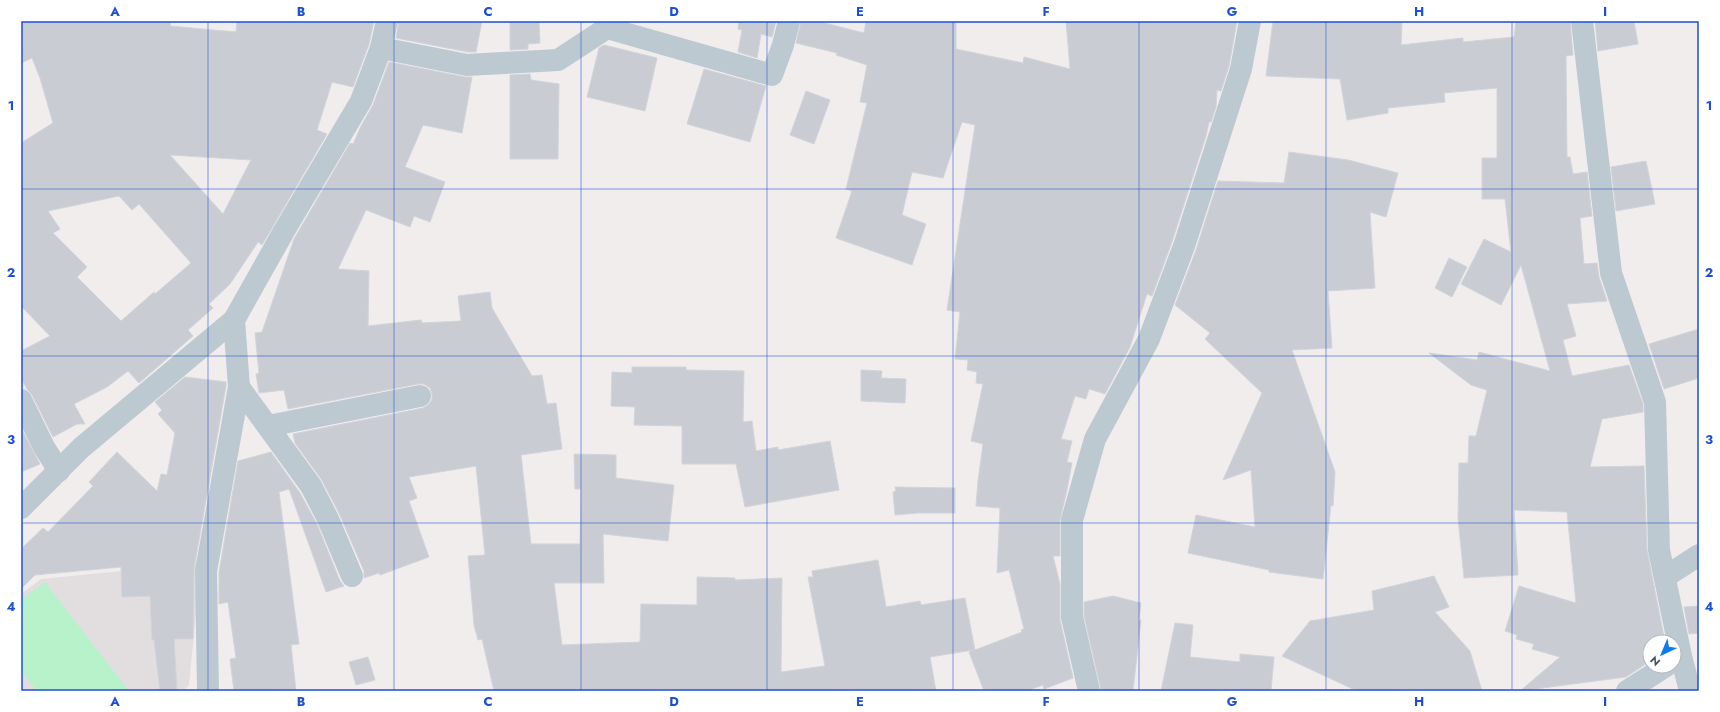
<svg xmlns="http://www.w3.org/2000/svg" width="1720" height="712" font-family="Jost,sans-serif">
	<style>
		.education { fill: #e2dee0 }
		.green { fill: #b8f2cb }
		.building { fill: #c9cdd3; stroke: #d1d4da; fill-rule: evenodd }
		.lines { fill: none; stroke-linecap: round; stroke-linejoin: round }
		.minor { stroke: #bdc9d1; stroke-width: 22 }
		.grid { fill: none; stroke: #1d4ed8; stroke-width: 1; stroke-opacity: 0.55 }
		.neatline { fill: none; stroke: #1d4ed8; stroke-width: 1.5 }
		.grid-label { font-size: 13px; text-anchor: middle; font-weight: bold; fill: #1d4ed8 }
	</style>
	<rect width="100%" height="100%" fill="#f1eded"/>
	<path class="education" d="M201 563 189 685 183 691H21V594L41 579Z"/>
	<path class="green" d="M45 582 129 691H37L21 671V600Z"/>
	<g class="building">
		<path d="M21 21H171L170 26 236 32 237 21H374L369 44 353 87 332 82 317 130 327 134 262 245 258 242 230 284 209 304 213 308 188 330 193 336 139 383 128 371 107 387 74 404 85 424H77L53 437 32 395 27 389 21 378V351L50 336 21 306V143L53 123 40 78 32 58 21 63ZM170 155 251 160 223 214ZM119 196 132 210 139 204 191 263 155 294 154 292 121 321 77 277 87 267 53 233 60 229 48 211Z"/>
		<path d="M399 21H482L476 52H468L396 38Z"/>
		<path d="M510 21H539L540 43 528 44V49L510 50Z"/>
		<path d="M739 21H776L772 37 761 34 757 58 738 52 742 30 738 29Z"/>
		<path d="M801 21H817L864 33 866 21H956V49L1023 63 1024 57 1070 69 1066 21H1237L1229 66 1221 91 1217 90 1216 107 1211 122H1209L1206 136 1172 242 1152 296 1147 294 1130 347 1105 394 1089 389 1086 399 1075 396 1061 439 1072 441 1067 462 1072 463 1067 490 1060 520V556H1053L1060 584V620L1073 678 1044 689 1043 685 1026 691H984L969 652 973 650 930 657 936 691H494L482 639 478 640 474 625 468 556 485 555 476 466 409 477 417 498 409 501 429 557 380 575 379 573 364 578V571L339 513 321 479 295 443 293 434 423 408 428 405 432 400V394L430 388 424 384H418L288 409 284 390 259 393 256 374 259 373 255 333 262 332 294 239 350 143 353 144 361 126 373 105 389 62 465 77H472L462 133 423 125 405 167 445 182 430 222 414 216 410 227 366 210 338 269 369 271 368 326 421 320 422 323 461 321 458 296 490 292 492 308 532 376 542 375 547 404 556 403 562 449 521 455 531 544H580L581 489H575L574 454 616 455V478L674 485 668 541 603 534 604 583H554L562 645 640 642 641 604 697 605V577L735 578V580L782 578 781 672 825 666 808 577H813L812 571 878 560 886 607 920 601 921 605 965 598 975 650 1022 632 1021 630 1024 629 1009 570 997 573 1000 508 976 506 978 481 983 444 971 441 983 384 976 383 977 372 967 370 968 360 955 359 960 312 947 310 975 125 962 122 943 178 912 172 902 215 926 224 912 265 836 238 852 191 846 189 867 103 860 102 867 65 836 55 837 53 796 43Z"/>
		<path d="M1273 21H1402L1401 45 1463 38V42L1514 37 1516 21H1570L1573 55 1566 56 1567 157H1570L1573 174 1587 172 1592 216 1580 218 1584 264 1597 263 1599 277 1607 301 1567 304 1576 336 1563 340 1572 376 1629 365 1643 404V412L1602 419 1590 467 1644 466 1647 550 1664 637H1661L1662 642H1646L1650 649V661L1626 677 1520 691 1560 657 1532 649 1534 644 1516 639 1517 635 1505 631 1519 586 1576 603 1567 512 1514 510 1518 575 1464 578 1458 518 1459 463H1468L1469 436H1476L1487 390 1471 385 1429 353 1477 360 1479 352 1550 371 1521 265 1501 305 1461 284 1484 239 1511 252 1505 199H1482V158H1497V88L1444 93 1445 102 1388 108V113L1347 120 1340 79 1266 76Z"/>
		<path d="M1595 21H1634L1638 44 1598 51Z"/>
		<path d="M604 45 657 58 645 111 587 97 599 48Z"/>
		<path d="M704 69 766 86 750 142 687 124Z"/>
		<path d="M530 74 531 80 559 84 558 159H510V75Z"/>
		<path d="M806 91 830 100 814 144 790 135Z"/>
		<path d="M1289 152 1348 160 1398 173 1386 217 1370 212 1375 288 1328 291 1332 348 1292 350 1335 472 1333 506 1331 505 1323 579 1269 572V570L1188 553 1196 515 1255 527 1251 470 1223 480 1262 393 1205 339 1210 333 1175 305 1196 250 1218 181 1284 183Z"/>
		<path d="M1646 161 1655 204 1616 211 1611 167Z"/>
		<path d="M1449 258 1467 267 1452 297 1435 288Z"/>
		<path d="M1699 329V378L1664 389 1649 344Z"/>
		<path d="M632 367H686V370L744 371 743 422 752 421 756 451 778 447V450L830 441 839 490 745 507 736 464H682V426L634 425 635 407 611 406 612 372 632 373Z"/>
		<path d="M861 370 882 371 881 378 906 379 905 403 861 401Z"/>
		<path d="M185 377 226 382V386L194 569 193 639H174L177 691H160L154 640H152L150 596 122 597 121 567 35 575 21 589V549L43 528 48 532 93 486 89 482 117 452 157 491 161 474 167 475 175 433 158 414 162 410 155 402Z"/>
		<path d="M21 428 40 464 21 472Z"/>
		<path d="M271 452 300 493 317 524 340 581 344 586 326 592 289 489 279 492 299 644 291 645 296 691H234L230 659 236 658 228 602 219 604V572L238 461Z"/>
		<path d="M895 487 955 488V513H918L895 515 893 492 896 491Z"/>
		<path d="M1434 576 1449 607 1435 612 1470 651 1482 691H1357L1282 656 1310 621 1374 610 1372 591Z"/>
		<path d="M1113 596 1141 603 1139 620H1141L1133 691 1101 690 1084 616V602Z"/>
		<path d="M1699 606V633L1689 634 1684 607Z"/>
		<path d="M1175 623 1193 625 1190 657 1240 662V654L1274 657 1271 691H1161Z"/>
		<path d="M368 657 375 680 356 685 349 662Z"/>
	</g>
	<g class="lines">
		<g class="minor">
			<path d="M1582 21 1611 273 1655 402 1659 550 1681 656 1690 691"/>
			<path d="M381 48 467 65 558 60 607 28 772 75 783 45 789 21"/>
			<path d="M239 387 311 486 328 519 352 576"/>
			<path d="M21 400 44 447 59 471"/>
			<path d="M268 426 420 396"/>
			<path d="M21 508 81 448 234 320 284 231 361 101 381 48 387 21"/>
			<path d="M1665 577 1699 555"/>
			<path d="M208 691 206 571 239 387 234 320"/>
			<path d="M1089 691 1072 617V520L1095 439 1149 339 1184 246 1241 69 1250 21"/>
			<path d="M1627 691 1666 666"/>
		</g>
	</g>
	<path class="grid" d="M208 21V691M394 21V691M581 21V691M767 21V691M953 21V691M1139 21V691M1326 21V691M1512 21V691M21 189H1699M21 356H1699M21 523H1699"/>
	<rect width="1720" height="712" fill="none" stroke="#ffffff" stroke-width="44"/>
	<g transform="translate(1662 654) rotate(224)"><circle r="19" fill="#ffffff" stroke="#b4babe"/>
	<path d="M0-3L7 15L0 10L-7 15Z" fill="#0c7bec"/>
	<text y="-6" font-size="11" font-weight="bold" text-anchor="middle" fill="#44525c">N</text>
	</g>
	<rect x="22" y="22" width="1676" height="668" class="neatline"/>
	<g class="grid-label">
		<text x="115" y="16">A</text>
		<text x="301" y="16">B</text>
		<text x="488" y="16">C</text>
		<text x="674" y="16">D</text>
		<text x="860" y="16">E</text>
		<text x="1046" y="16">F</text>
		<text x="1232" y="16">G</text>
		<text x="1419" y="16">H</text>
		<text x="1605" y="16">I</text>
		<text x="11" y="110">1</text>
		<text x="1709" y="110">1</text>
		<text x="11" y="277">2</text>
		<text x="1709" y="277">2</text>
		<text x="11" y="444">3</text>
		<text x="1709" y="444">3</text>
		<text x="11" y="611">4</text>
		<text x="1709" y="611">4</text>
		<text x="115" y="706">A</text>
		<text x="301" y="706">B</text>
		<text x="488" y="706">C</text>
		<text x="674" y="706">D</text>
		<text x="860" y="706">E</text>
		<text x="1046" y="706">F</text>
		<text x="1232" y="706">G</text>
		<text x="1419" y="706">H</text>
		<text x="1605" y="706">I</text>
	</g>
</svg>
